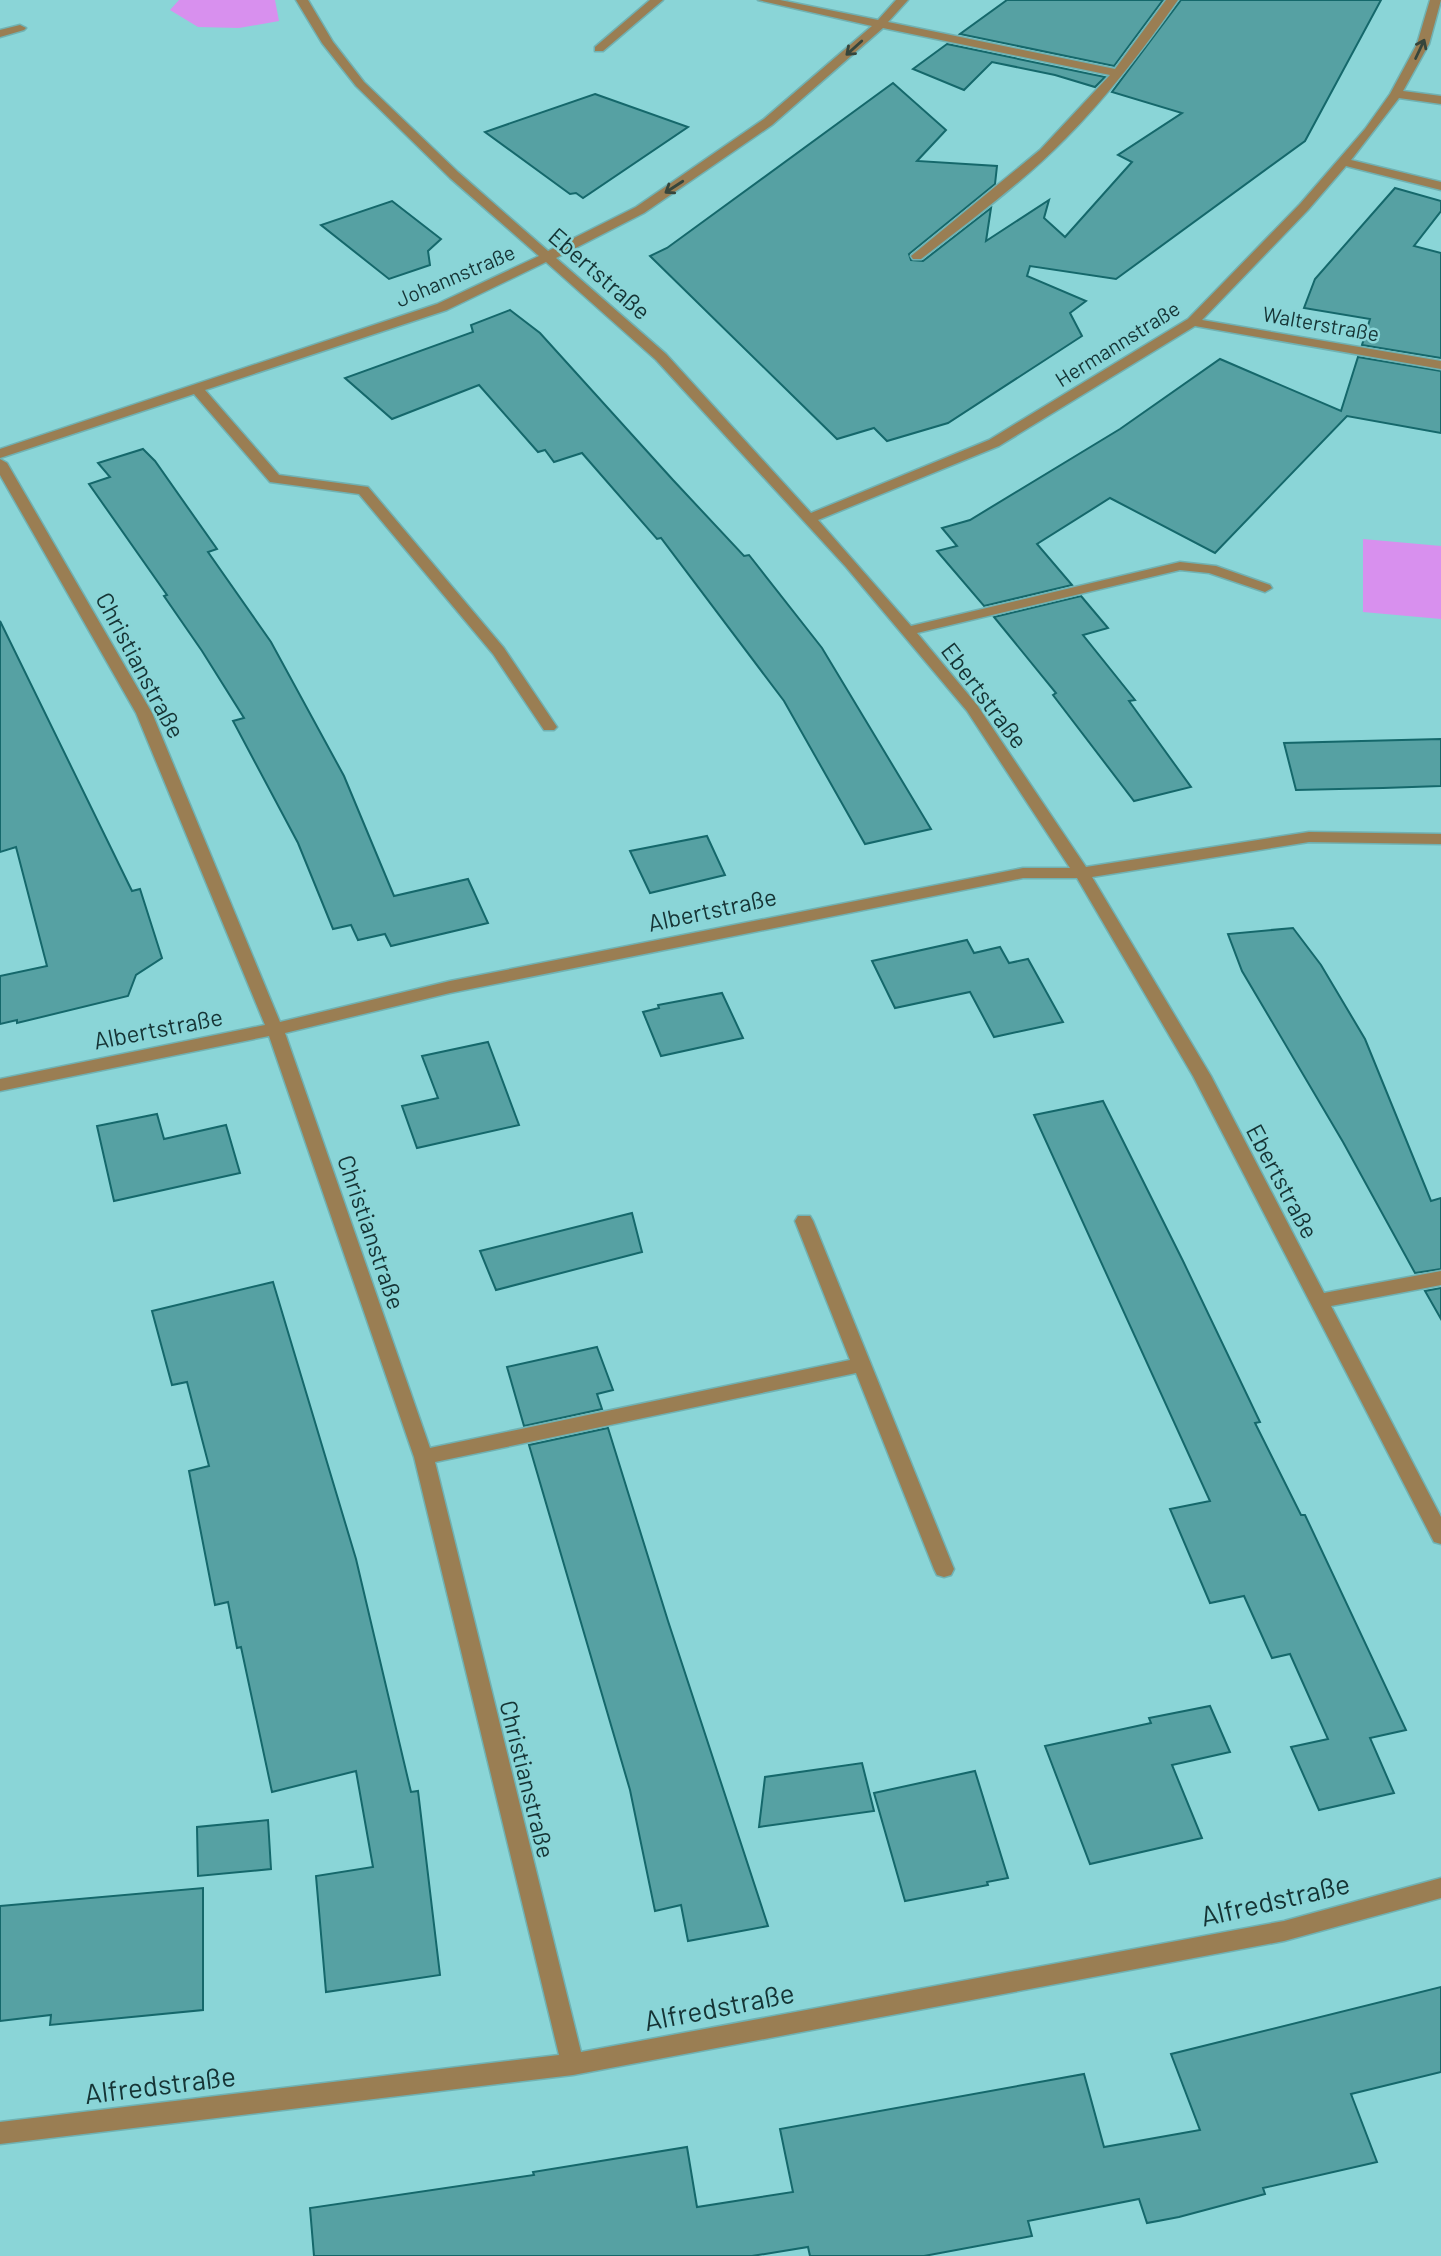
<svg xmlns="http://www.w3.org/2000/svg" width="1441" height="2256" font-family="Barlow,sans-serif">
	<style>
		.green { fill: #d890ee }
		.building { fill: #56a1a3; stroke: #15686b; stroke-width: 2 }
		.lines { fill: none; stroke-linecap: round; stroke-linejoin: round }
		.minor-casing { stroke: #70b2b3; stroke-width: 3 }
		.minor { fill: #9a7e53; fill-rule: evenodd }
		.oneway { stroke: #36463c }
		.labels { text-anchor: middle; dominant-baseline: central; stroke-width: 5; stroke-linejoin: round; paint-order: stroke }
		.far-street-label { font-size: 21px; fill: #153435; stroke: #8ad5d7 }
		.street-label { font-size: 24px; fill: #153435; stroke: #8ad5d7 }
		.near-street-label { font-size: 28px; fill: #153435; stroke: #8ad5d7 }
	</style>
	<rect width="100%" height="100%" fill="#8ad5d7"/>
	<g class="green">
		<path d="M179 0H275L279 21 239 28 198 27 170 10Z"/>
		<path d="M1363 539 1441 546V619L1363 612Z"/>
	</g>
	<g class="building">
		<path d="M1007 0H1163L1114 66 960 34Z"/>
		<path d="M1181 0H1381L1305 141 1116 279 1030 266 1027 276 1086 301 1070 313 1082 336 948 423 887 441 874 428 837 439 650 256 667 248 893 83 946 130 917 161 997 166 995 184 909 254 911 260 923 261 991 208 986 241 1049 200 1044 218 1065 237 1132 162 1118 155 1182 113 1112 92Z"/>
		<path d="M947 44 1105 77 1095 87 1055 75 992 62 964 90 913 69Z"/>
		<path d="M595 94 688 127 583 198 576 193 570 194 485 132Z"/>
		<path d="M1395 188 1441 201V211L1414 246 1441 253V358L1362 345 1370 319 1304 308 1315 279Z"/>
		<path d="M392 201 441 239 428 251 430 265 389 279 321 225Z"/>
		<path d="M510 310 540 333 673 480 744 556 749 555 822 648 931 829 865 844 784 701 661 538 657 539 582 453 554 462 545 450 538 452 479 385 392 419 345 378 473 332 471 325Z"/>
		<path d="M1358 357 1441 371V433L1347 416 1215 553 1110 498 1037 544 1072 585 984 606 937 551 957 546 942 528 970 520 1120 429 1220 359 1341 411Z"/>
		<path d="M143 449 155 461 217 549 208 552 271 642 344 776 394 896 468 879 488 923 391 946 385 934 358 940 351 925 333 929 298 843 233 721 244 718 202 651 164 596 167 595 89 484 110 477 98 463Z"/>
		<path d="M1081 596 1108 628 1083 635 1135 700 1129 701 1191 787 1134 801 1053 695 1056 693 994 617Z"/>
		<path d="M0 621 132 891 140 889 162 958 136 975 128 996 17 1023V1020L0 1024V976L47 966 16 847 0 852Z"/>
		<path d="M1441 739V786L1383 788 1296 790 1284 743Z"/>
		<path d="M707 836 725 875 650 893 630 851Z"/>
		<path d="M1293 928 1321 965 1365 1039 1431 1201 1441 1198V1269L1415 1273 1343 1142 1242 971 1228 934Z"/>
		<path d="M967 940 974 953 1000 947 1009 963 1028 959 1063 1022 994 1037 970 992 895 1008 872 961Z"/>
		<path d="M722 993 743 1038 661 1056 643 1012 659 1008 658 1005Z"/>
		<path d="M488 1042 519 1125 417 1148 402 1106 438 1098 422 1056Z"/>
		<path d="M1103 1101 1183 1261 1260 1422 1255 1423 1301 1515H1305L1406 1730 1370 1738 1394 1793 1319 1810 1291 1747 1328 1739 1290 1654 1272 1658 1244 1596 1210 1603 1170 1509 1210 1501 1034 1115Z"/>
		<path d="M157 1114 164 1139 226 1125 240 1173 114 1201 97 1126Z"/>
		<path d="M632 1213 642 1252 496 1290 480 1251Z"/>
		<path d="M273 1282 356 1559 411 1792 418 1791 440 1975 326 1992 316 1876 373 1867 356 1771 272 1792 241 1647 237 1648 228 1602 215 1605 189 1471 209 1466 187 1382 172 1385 152 1311Z"/>
		<path d="M1441 1288V1319L1425 1291Z"/>
		<path d="M597 1347 613 1390 597 1394 602 1409 524 1426 507 1367Z"/>
		<path d="M608 1428 668 1621 768 1926 688 1941 681 1905 655 1911 630 1790 529 1445Z"/>
		<path d="M1210 1706 1230 1752 1172 1765 1202 1838 1090 1864 1045 1746 1151 1723 1149 1718Z"/>
		<path d="M862 1763 874 1811 759 1827 765 1777Z"/>
		<path d="M975 1771 1008 1878 987 1882 988 1885 905 1901 874 1793Z"/>
		<path d="M268 1820 271 1869 198 1876 197 1827Z"/>
		<path d="M203 1888V2010L50 2025 51 2015 0 2021V1906Z"/>
		<path d="M1441 1987V2072L1351 2094 1377 2162 1263 2188 1265 2194 1179 2217 1147 2223 1139 2199 1028 2221 1032 2236 924 2256H810L808 2247 752 2256H314L310 2208 534 2175 533 2172 687 2147 697 2207 793 2192 780 2129 1084 2074 1104 2147 1200 2130 1171 2054Z"/>
	</g>
	<g class="lines">
		<g class="minor-casing">
			<g id="minor">
				<path d="M296 0H308L333 42 364 82 458 172 548 251 636 207 764 119 872 26 758 0H780L878 20 896 0H908L888 22 1115 69 1166 0H1178C1144 48 1108 96 1066 138 1022 183 971 220 921 259H913L911 256 1040 150 1110 75 883 28 772 125 644 213 556 258 666 354 811 513 989 440 1188 319 1300 204 1365 129 1390 94 1417 44 1430 0H1441L1429 44 1403 91 1441 96V104L1399 98 1351 160 1441 182V190L1346 166 1308 210 1202 320 1441 361V369L1195 326 999 446 818 520 911 626 1180 562 1216 566 1270 585 1272 588 1265 592 1209 573 1180 570 917 633 977 705 1086 867 1309 832 1441 834V844L1309 842 1092 877 1211 1076 1324 1293 1441 1271V1285L1331 1306 1441 1517V1544L1434 1542 1193 1076 1077 878H1023L450 993 285 1033 430 1448 850 1360 795 1221 798 1216H810L813 1221 954 1569 951 1575 944 1577 937 1575 934 1569 856 1373 435 1462 581 2052 1284 1921 1441 1878V1898L1284 1941 573 2075 0 2144V2122L559 2055 414 1457 269 1036 0 1091V1079L265 1025 136 713 0 475V459L7 463 152 713 280 1022 450 981 1023 868H1070L967 711 846 567 656 360 546 262 447 310 205 390 279 475 368 487 504 648 557 727 554 730H544L493 654 359 494 270 482 194 394 0 458V449L437 304 539 256 450 178 356 86 322 43Z"/>
				<path d="M650 0H663L603 51H595V47Z"/>
				<path d="M20 25 26 28 24 30 0 37V30Z"/>
			</g>
		</g>
		<use href="#minor" class="minor"/>
	</g>
	<defs><path id="oneway-shaft" d="M-6 0H5M1.5-3L5.5 0L1.5 3" fill="none" stroke-width="1.6" stroke-linecap="round" stroke-linejoin="round" transform="scale(1.75)"/></defs>
	<g class="oneway">
		<use href="#oneway-shaft" transform="translate(854 48) rotate(138)"/>
		<use href="#oneway-shaft" transform="translate(1420 49) rotate(-65)"/>
		<use href="#oneway-shaft" transform="translate(674 187) rotate(147)"/>
	</g>
	<g class="labels">
		<g class="far-street-label">
			<text transform="translate(455 275) rotate(-23)">Johannstraße</text>
			<text transform="translate(1321 323) rotate(10)">Walterstraße</text>
			<text transform="translate(1117 343) rotate(-32)">Hermannstraße</text>
		</g>
		<g class="street-label">
			<text transform="translate(600 273) rotate(41)">Ebertstraße</text>
			<text transform="translate(141 665) rotate(62)">Christianstraße</text>
			<text transform="translate(985 695) rotate(53)">Ebertstraße</text>
			<text transform="translate(712 909) rotate(-12)">Albertstraße</text>
			<text transform="translate(158 1028) rotate(-11)">Albertstraße</text>
			<text transform="translate(1283 1181) rotate(62)">Ebertstraße</text>
			<text transform="translate(372 1232) rotate(71)">Christianstraße</text>
			<text transform="translate(528 1779) rotate(76)">Christianstraße</text>
		</g>
		<g class="near-street-label">
			<text transform="translate(1275 1899) rotate(-13)">Alfredstraße</text>
			<text transform="translate(719 2006) rotate(-11)">Alfredstraße</text>
			<text transform="translate(160 2084) rotate(-7)">Alfredstraße</text>
		</g>
	</g>
</svg>
